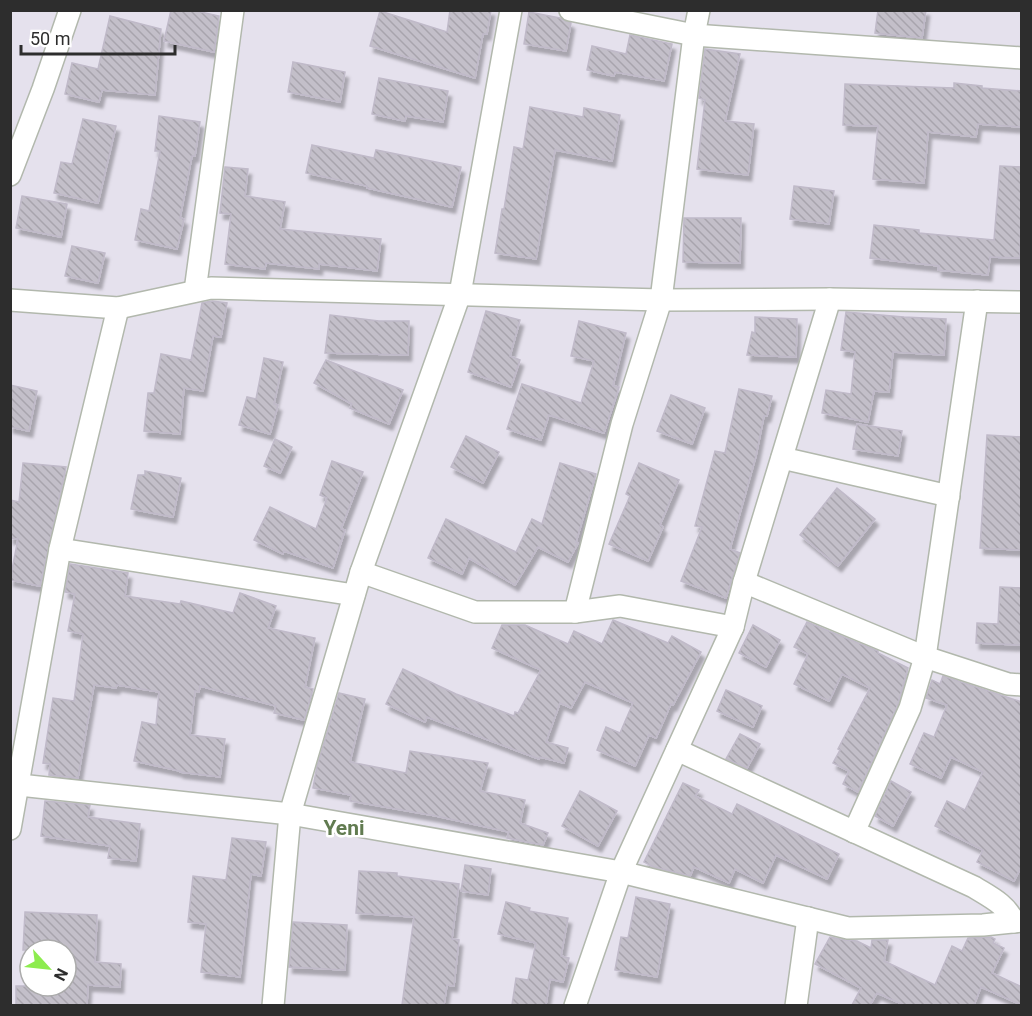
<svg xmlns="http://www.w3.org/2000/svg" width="1032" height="1016" font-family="Roboto,sans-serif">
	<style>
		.building { fill: url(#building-back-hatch); stroke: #c0bac9; stroke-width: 1.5; filter: url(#shadow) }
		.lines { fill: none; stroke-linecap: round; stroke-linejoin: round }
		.minor-casing { stroke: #b2b8ad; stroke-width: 24 }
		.minor { stroke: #fff; stroke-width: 21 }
		.labels { text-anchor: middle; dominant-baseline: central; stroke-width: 5; stroke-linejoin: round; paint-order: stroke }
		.district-label { font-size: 21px; font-weight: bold; fill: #617b50; stroke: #fff }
	</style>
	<defs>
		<pattern id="building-back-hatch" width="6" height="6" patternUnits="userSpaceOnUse" patternTransform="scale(1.5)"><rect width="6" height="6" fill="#c3bfc9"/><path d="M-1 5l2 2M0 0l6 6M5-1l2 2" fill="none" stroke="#a8a4ad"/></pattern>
		<filter id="shadow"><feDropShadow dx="3.5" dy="6" stdDeviation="1.5" flood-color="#0004"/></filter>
	</defs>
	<rect width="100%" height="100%" fill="#e5e1ed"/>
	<g class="building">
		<path d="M171 10H192L219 16 214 52 164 41Z"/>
		<path d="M450 10H491L487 34H483L475 78 370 46 380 11 447 32Z"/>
		<path d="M878 10H926L922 38 875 33Z"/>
		<path d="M529 12 560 18 571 23 566 51 524 44Z"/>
		<path d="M110 16 161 29 155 95 102 90 99 102 65 94 72 63 98 69Z"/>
		<path d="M630 35 672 44 664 81 615 72 614 76 587 70 592 46 626 54Z"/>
		<path d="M705 49 740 54 725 121 754 124 748 175 697 169 705 100 699 98Z"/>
		<path d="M293 62 345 72 340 102 288 92Z"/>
		<path d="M379 78 448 91 443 122 406 116 405 121 372 114Z"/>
		<path d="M954 83 982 86V88L1022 91V127L978 124 976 137 928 132 924 183 873 179 878 126 843 125 845 84 954 88Z"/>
		<path d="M530 107 583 117 584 108 620 115 612 161 555 150 536 259 495 253 502 209H504L514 147 523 149Z"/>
		<path d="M159 116 200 122 195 156H192L180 218 184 219 177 249 135 240 141 209 149 211 160 151H155Z"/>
		<path d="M83 119 116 126 98 203 54 193 61 162 72 164Z"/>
		<path d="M312 145 374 158 376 150 461 167 452 207 367 188V186L306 173Z"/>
		<path d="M1000 166 1022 167 1020 258 990 257 988 275 938 270 939 266 870 258 874 225 919 230V233L994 240Z"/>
		<path d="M225 167 248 169 245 196 285 202 280 229 381 239 377 271 319 264V269L266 263 265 269 225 264 231 214 220 213Z"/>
		<path d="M794 186 834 191 829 224 790 219Z"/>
		<path d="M22 196 67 204 61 237 16 228Z"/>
		<path d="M684 218H741L740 263 683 262Z"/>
		<path d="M72 246 105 253 98 283 65 276Z"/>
		<path d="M212 301 227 303 221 337 213 336 203 391 184 388 180 434 144 431 148 393H154L161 354 191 360 202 303Z"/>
		<path d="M486 311 520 320 510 356 520 360 511 387 468 372Z"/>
		<path d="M846 312 904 317 946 319 944 355 893 352 889 392 874 391 868 422 822 413 826 390 851 394 855 352 841 350Z"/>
		<path d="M330 315 379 321H409L408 355 325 353Z"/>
		<path d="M755 317 797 319 796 357 747 355 752 332 755 333Z"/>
		<path d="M579 321 626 333 613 386 619 387 604 433 549 415 541 440 507 429 522 384 581 403 594 361 571 356Z"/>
		<path d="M264 358 283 362 274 404 278 405 270 434 239 425 247 397 256 399Z"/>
		<path d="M326 360 403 390 389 424 350 408 352 404 314 383Z"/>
		<path d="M10 385 37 391 29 431 10 427Z"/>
		<path d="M739 389 772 396 767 416H764L756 456 730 549 740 553 726 598 681 581 702 527 695 526 715 451 725 453Z"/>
		<path d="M671 395 705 408 692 444 657 431Z"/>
		<path d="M857 424 902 431 898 456 853 449Z"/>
		<path d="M987 435 1022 437V550L980 548Z"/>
		<path d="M466 436 499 452 483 483 451 467Z"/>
		<path d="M275 439 292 447 280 473 264 466Z"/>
		<path d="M332 461 363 472 341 529 345 530 333 568 284 551 283 554 254 540 270 507 316 529 327 498 320 495Z"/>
		<path d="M23 463 66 467 40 586 10 580 18 539 10 538V500L19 502Z"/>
		<path d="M560 463 596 474 576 542 578 543 568 562 538 547 515 585 469 558 462 574 428 558 446 519 516 552 532 519 542 524Z"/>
		<path d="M639 463 679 480 660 525 663 527 648 561 609 544 630 496 626 494Z"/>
		<path d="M145 471 181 478 173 517 131 509 138 475H145Z"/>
		<path d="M837 488 875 519 838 566 800 535Z"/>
		<path d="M70 564 128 573 125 596 180 604 181 601 233 613 240 593 276 606 268 628 315 638 305 687 313 689 304 720 274 713 276 706 200 686 199 692 195 691 190 735 225 739 220 777 180 772V771L134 761 142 722 156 725 159 692 117 685 116 688 94 685 78 778 49 775 50 764 43 763 53 698 74 701 83 634 68 631 75 594 65 592Z"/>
		<path d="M1000 587 1022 588V645L976 643 977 623 998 624Z"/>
		<path d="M613 620 668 643 672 636 701 652 673 705 671 704 656 738 649 735 635 766 597 750 606 727 620 733 633 703 585 682 571 708 560 703 546 742 568 748 564 763 540 757 539 759 427 717 425 722 386 704 403 669 456 694 514 716 515 712 518 713 541 670 492 648 502 625H525L568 644 574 631 602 644Z"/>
		<path d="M807 622 878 651V653L908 668 898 704 858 792 843 784 849 771 833 763 840 750 838 749 870 688 842 674 829 701 794 684 808 654 794 647Z"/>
		<path d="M753 625 780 640 766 667 739 653Z"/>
		<path d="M943 676 1022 702V865L1014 881 977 862 983 850 935 826 947 801 965 810 983 772 951 757 941 778 910 764 924 733 934 737 947 705 926 698 932 680 940 684Z"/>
		<path d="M726 690 762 706 753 727 717 711Z"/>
		<path d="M339 693 365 699 350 762 406 773 410 751 488 763 480 791 525 800 520 823 548 833 543 845 507 838 509 832 436 816 350 801 351 795 313 788 317 766Z"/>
		<path d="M740 734 760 744 747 768 726 759Z"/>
		<path d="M891 781 911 792 893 826 875 816Z"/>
		<path d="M683 783 699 790 695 796 732 814 737 804 839 854 827 879 776 855 763 883 735 869 729 883 694 867 690 876 654 867 644 862Z"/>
		<path d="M580 791 617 811 598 846 562 826Z"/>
		<path d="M45 801 90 805 88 817 140 824 136 861 108 858 110 846 41 836Z"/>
		<path d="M232 838 266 842 261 876 251 874 240 977 201 972 206 924 188 922 193 876 226 880Z"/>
		<path d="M465 865 491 869 488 895 461 891Z"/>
		<path d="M359 871 397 873V876L459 884 452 939 459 940 454 986 447 985 444 1005H402L414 917 356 913Z"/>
		<path d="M636 897 670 904 657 977 615 970 621 937 628 938Z"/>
		<path d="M506 902 530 908 529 911 568 918 561 956 569 958 563 982 550 979 546 1005H512L516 978 528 980 536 943 498 934Z"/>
		<path d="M25 912 97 915 95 962 121 964 120 987 88 985 87 1005H16V986H66V950H23Z"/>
		<path d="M293 922 347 925 345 970 289 967Z"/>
		<path d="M830 937 845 940 857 941 871 948 872 940H888L884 961 935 985 952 946 962 951 968 938 991 937 995 939 993 943 1004 948 992 973 1022 987V1005L981 987 974 1005H904L877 993 870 1005H852L861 988 815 964Z"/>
	</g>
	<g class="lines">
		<g class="minor-casing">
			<g id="minor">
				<path d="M570 10 694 35 1022 58"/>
				<path d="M10 175 43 89 70 10"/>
				<path d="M195 291 233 10"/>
				<path d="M10 300 118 308 211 288 661 300 830 299 1022 302"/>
				<path d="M782 458 949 496"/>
				<path d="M60 549 354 595"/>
				<path d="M361 572 475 612H575L620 606 733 627"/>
				<path d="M744 582 925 657 1008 684 1022 685"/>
				<path d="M575 612 622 424 661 300 694 35 699 10"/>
				<path d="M677 750 974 887C990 897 1006 904 1014 922"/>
				<path d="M10 784 290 814 621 872 848 928 983 925 1022 921"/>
				<path d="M10 829 60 549 118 308"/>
				<path d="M854 832 910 708 925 657 977 301"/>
				<path d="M273 1006 290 814 361 572 460 294 511 10"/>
				<path d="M575 1006 621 872 733 627 744 582 830 299"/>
				<path d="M796 1006 808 918"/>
			</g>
		</g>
		<use href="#minor" class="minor"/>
	</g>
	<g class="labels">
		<g class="district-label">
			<text x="344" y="828">Yeni</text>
		</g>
	</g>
	<rect width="1032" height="1016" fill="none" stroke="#2d2d2d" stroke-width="24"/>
	<g transform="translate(48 968) rotate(117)"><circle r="28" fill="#ffffff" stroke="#ababab" stroke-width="1.5"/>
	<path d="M0-4.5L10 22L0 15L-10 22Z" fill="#8dec4f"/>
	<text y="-9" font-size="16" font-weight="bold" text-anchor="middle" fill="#2d2d2d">N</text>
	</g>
	<path d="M21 45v9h154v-9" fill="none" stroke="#2d2d2d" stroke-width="3"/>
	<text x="30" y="45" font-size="18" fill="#2d2d2d" stroke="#ffffff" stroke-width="4.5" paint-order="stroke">50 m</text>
</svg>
